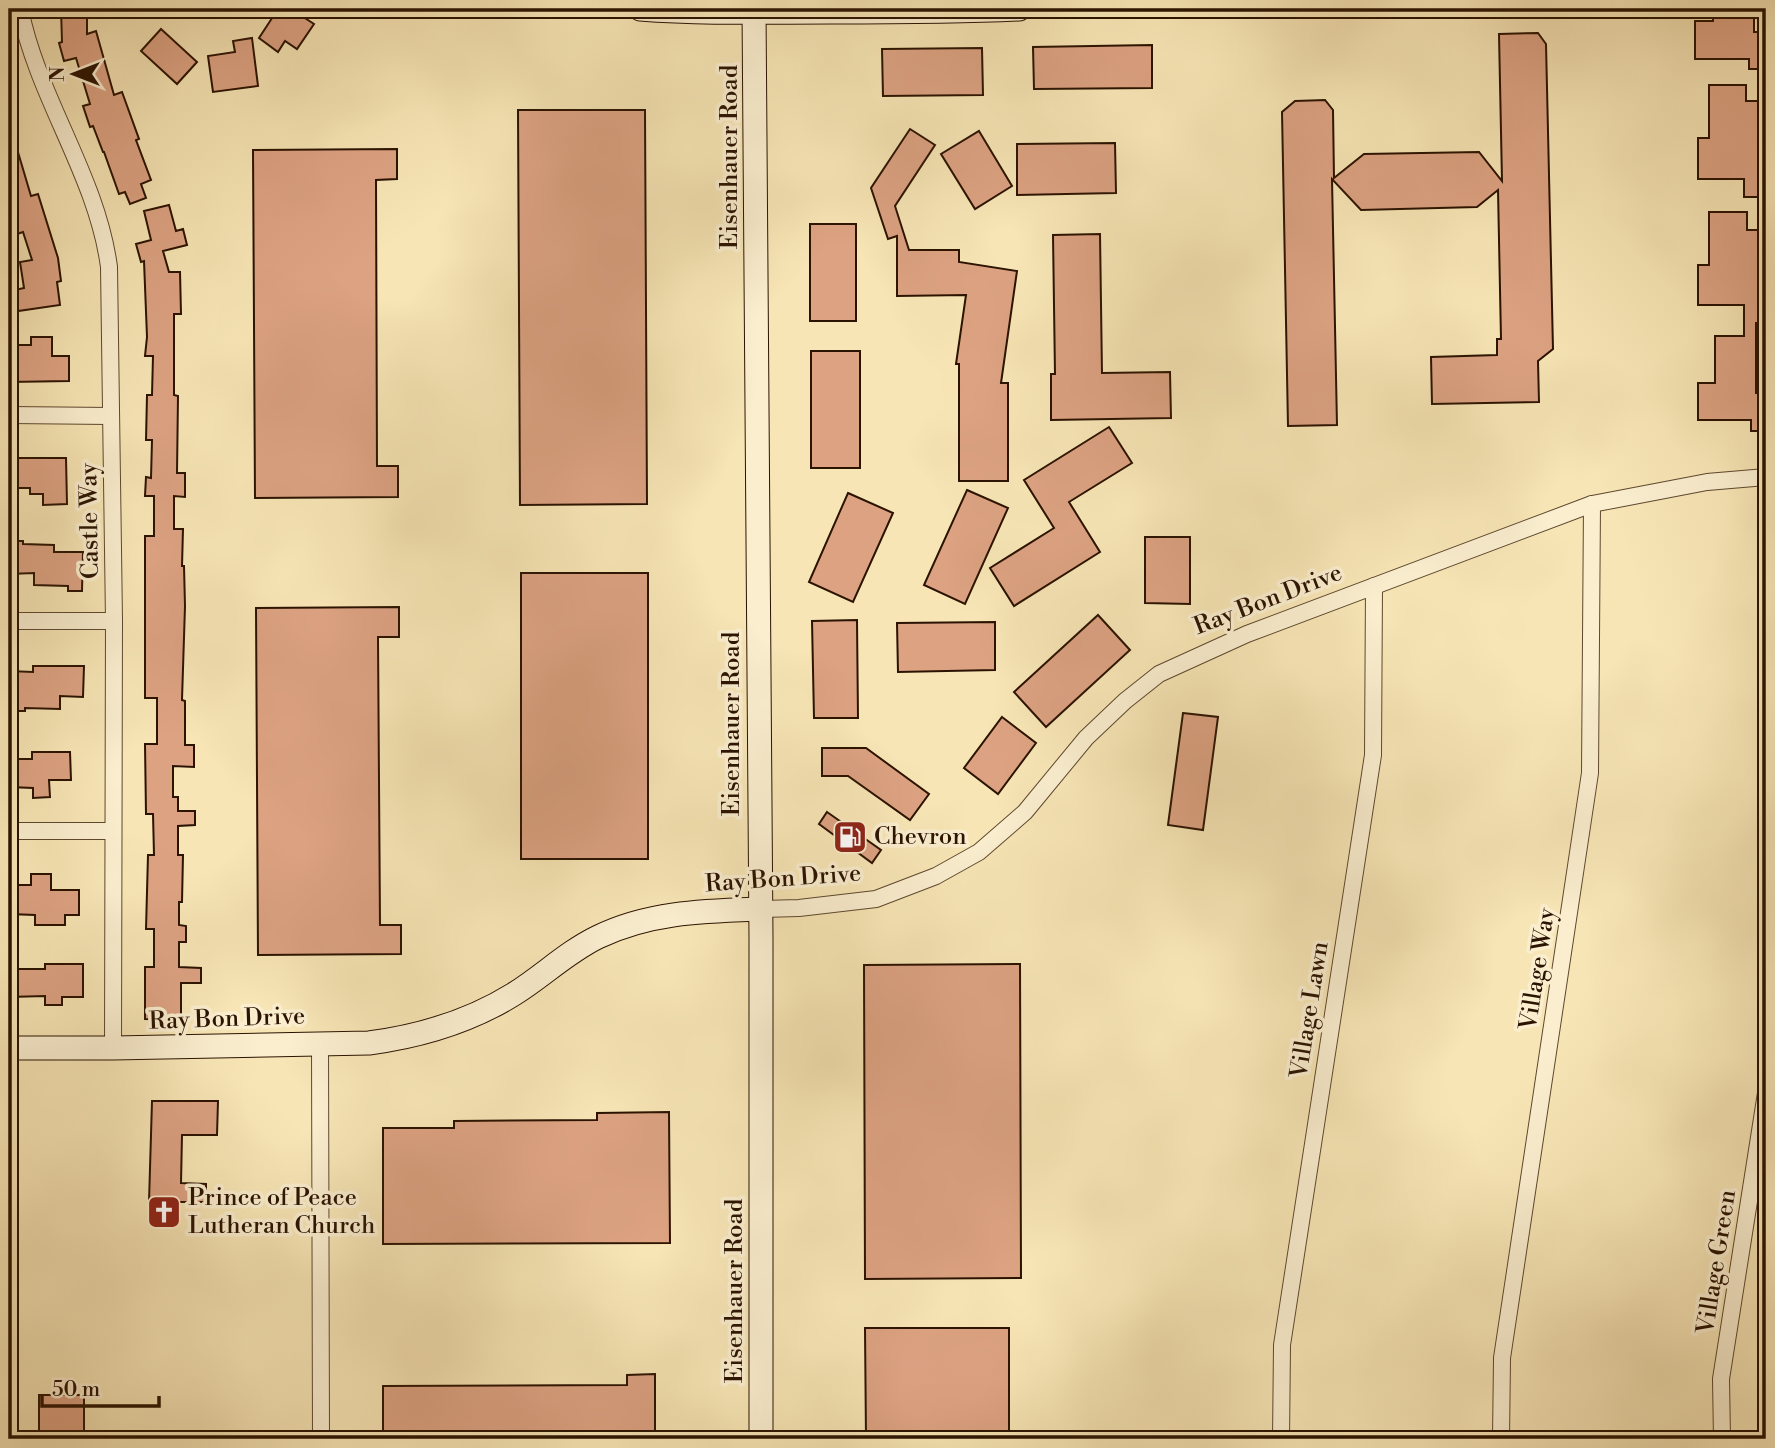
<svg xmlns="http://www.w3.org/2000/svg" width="1775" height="1448" font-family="'Libre Bodoni',serif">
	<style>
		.building { fill: #dca282; stroke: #2b1301; stroke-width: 2 }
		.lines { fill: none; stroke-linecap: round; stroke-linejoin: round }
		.street-casing { stroke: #5e482e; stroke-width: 18 }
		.secondary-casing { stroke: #2b1301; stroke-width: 25 }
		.street { stroke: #faeecf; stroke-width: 16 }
		.secondary { stroke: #faeecf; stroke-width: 23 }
		.labels { text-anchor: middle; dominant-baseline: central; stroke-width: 7; stroke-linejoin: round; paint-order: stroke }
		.street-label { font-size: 24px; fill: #2b1301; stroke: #faeecf }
		.poi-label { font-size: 24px; fill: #2b1301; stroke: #faeecf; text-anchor: start }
	</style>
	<rect width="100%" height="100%" fill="#f7e5b5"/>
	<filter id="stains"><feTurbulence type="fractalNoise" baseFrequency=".00286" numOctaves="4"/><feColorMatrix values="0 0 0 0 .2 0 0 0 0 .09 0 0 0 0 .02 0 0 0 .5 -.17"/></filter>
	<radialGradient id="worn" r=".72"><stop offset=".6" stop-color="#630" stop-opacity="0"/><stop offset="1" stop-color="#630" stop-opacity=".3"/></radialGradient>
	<g class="building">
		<path d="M61 9H87V34L96 31 114 95 122 92 139 139 136 140 151 180 141 184 146 198 130 204 125 192 119 194 104 152H103L93 126 90 127 83 106 90 104 76 58 64 61 59 43 62 42Z"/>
		<path d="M278 9H291L314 24 297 49 285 41 278 52 259 38Z"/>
		<path d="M1713 9H1754V32H1766V69H1749V59H1695V21H1713Z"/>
		<path d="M161 29 197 62 177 84 141 51Z"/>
		<path d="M1538 33 1546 44 1553 349 1538 361 1539 402 1432 404 1431 357 1497 355V339H1501L1498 190 1477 207 1361 210 1332 179 1337 425 1288 426 1282 112 1295 101 1325 100 1333 110 1334 178 1364 154 1479 152 1502 181 1499 34Z"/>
		<path d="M252 38 258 86 213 92 208 56 235 52 233 41Z"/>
		<path d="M1152 45V88L1034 89 1033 47Z"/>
		<path d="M982 48 983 95 883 96 882 49Z"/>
		<path d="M1709 85H1746V101H1766V197H1744V179H1698V138H1709Z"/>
		<path d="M518 110H645L647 504 520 505Z"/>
		<path d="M910 129 935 145 895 206 909 250H959V262L1017 271 1001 383H1008V481H959V364H956L966 295 897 296V236L888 239 871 188Z"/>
		<path d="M979 131 1012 186 975 209 941 154Z"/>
		<path d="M9 132H12L31 196 38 194 58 258 61 281 57 282 60 305 18 311 15 290 24 288 20 262 32 260 23 232 14 235 10 221 15 220 9 200Z"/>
		<path d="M1115 143 1116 193 1017 195V144Z"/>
		<path d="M397 149V179L376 180 377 466H398V497L255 498 253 150Z"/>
		<path d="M169 205 176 231 183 229 187 245 163 251 169 272H180L181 314H174V395L178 396 177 473H185V497L174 496V529H183L182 566H184L185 606 182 700 185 701V745H194V767L173 766V797H178V811H195V825L178 826V855H183L182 902H179V925L186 926V942H179V967L201 968V983H181V1020L145 1019V967H154V929H146L148 855H154L153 814H146L145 744H157V698H145V536H154V496H145L146 477 151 478 152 440H146L147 395H152L153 356H145L147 337 144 261 141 262 136 244 151 240 144 211Z"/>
		<path d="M1709 212H1747V230H1766V323H1756V393H1766V431H1751V420H1698V383H1715V336H1744V305H1698V265H1709Z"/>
		<rect x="810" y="224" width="46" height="97"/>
		<path d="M1100 234 1102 373 1170 372 1171 418 1051 420V374H1055L1053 235Z"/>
		<path d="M31 337H52V356H69V381L9 382V345H31Z"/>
		<rect x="811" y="351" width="49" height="117"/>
		<path d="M1109 427 1132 463 1069 502 1100 552 1014 606 990 568 1054 528 1024 480Z"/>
		<path d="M9 458H66L67 504 43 505V494H30V488H9Z"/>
		<path d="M967 490 1008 508 965 604 924 585Z"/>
		<path d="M848 493 893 513 853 602 809 582Z"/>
		<path d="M1145 537H1190V604L1145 603Z"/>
		<path d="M9 541H23V544L54 545V552H83L82 591H68V586L34 585V573L9 574Z"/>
		<rect x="521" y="573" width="127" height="286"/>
		<path d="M399 607V637H378L380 925H401V954L258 955 256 608Z"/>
		<path d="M1098 615 1130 650 1046 727 1014 692Z"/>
		<path d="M857 620 858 718H814L812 621Z"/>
		<path d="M995 622V670L898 672 897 623Z"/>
		<path d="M33 666H84L83 697 60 696V709L25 708V711H9V671L33 672Z"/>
		<path d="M1183 713 1218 717 1203 830 1168 825Z"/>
		<path d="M1002 717 1036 743 998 794 964 768Z"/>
		<path d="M822 748H866L929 794 910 820 848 776H822Z"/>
		<path d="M32 752H70L71 780H49L50 797 33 798V788L9 787V759H32Z"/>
		<path d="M827 812 881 850 872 863 819 824Z"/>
		<path d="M31 874H51V890H79V915H65V925H35V915L9 914V885H31Z"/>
		<path d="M45 964H83V997H62V1005H45V996L9 997V969H45Z"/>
		<path d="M1020 964 1021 1278 865 1279 864 965Z"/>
		<path d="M152 1101H218L217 1135H182L181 1183 206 1184V1202H149Z"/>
		<path d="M669 1112 670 1243 383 1244V1128H454V1121L597 1120V1113Z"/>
		<path d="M865 1328H1009V1439H866Z"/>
		<path d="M655 1374V1439H383V1386L627 1385V1375Z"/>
		<rect x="39" y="1395" width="45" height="44"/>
	</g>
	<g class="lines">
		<g class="street-casing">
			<g id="street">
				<path d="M20 9C38 99 97 176 109 267L114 621 113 1048"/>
				<path d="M9 415 111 416"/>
				<path d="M9 621H114"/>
				<path d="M9 831H113"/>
				<path d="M760 909 799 908 876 899 936 876 979 852 1025 812 1086 738 1125 701 1159 674 1247 634 1592 504 1707 482 1766 477"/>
				<path d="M320 1043 321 1439"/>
				<path d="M1281 1439 1282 1345 1373 755 1374 586"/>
				<path d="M1501 1439 1502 1358 1590 773 1592 504"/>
				<path d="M1722 1439 1721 1379 1766 1093"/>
			</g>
		</g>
		<g class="secondary-casing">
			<g id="secondary">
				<path d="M640 9C704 14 768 12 832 12 895 12 957 12 1019 9"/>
				<path d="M754 9 761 939V1439"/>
				<path d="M9 1048H113L369 1043C422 1036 469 1022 514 994 543 976 567 952 598 937 649 912 704 911 760 909"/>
			</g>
		</g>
		<use href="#street" class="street"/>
		<use href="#secondary" class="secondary"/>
	</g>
	<defs>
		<g id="fuel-square" transform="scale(1.75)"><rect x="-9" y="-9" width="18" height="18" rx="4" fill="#8f2418" stroke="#faeecf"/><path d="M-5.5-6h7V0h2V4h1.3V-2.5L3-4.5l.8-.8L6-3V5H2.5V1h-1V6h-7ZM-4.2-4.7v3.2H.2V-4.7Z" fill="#fff"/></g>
		<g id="church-square" transform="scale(1.75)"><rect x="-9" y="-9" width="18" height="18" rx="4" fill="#8f2418" stroke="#faeecf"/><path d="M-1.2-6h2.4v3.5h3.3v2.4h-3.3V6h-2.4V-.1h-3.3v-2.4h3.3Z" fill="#fff"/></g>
	</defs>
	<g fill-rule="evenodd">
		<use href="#fuel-square" x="850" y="837"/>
		<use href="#church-square" x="164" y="1212"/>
	</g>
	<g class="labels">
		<g class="street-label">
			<text transform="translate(730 157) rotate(-90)">Eisenhauer Road</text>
			<text transform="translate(90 521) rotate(-91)">Castle Way</text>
			<text transform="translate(1268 600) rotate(-21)">Ray Bon Drive</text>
			<text transform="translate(732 724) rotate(-90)">Eisenhauer Road</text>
			<text transform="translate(783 879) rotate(-4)">Ray Bon Drive</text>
			<text transform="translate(1538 969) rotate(-81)">Village Way</text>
			<text transform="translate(1310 1010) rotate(-81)">Village Lawn</text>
			<text transform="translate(227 1019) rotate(-2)">Ray Bon Drive</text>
			<text transform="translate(1717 1262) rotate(-81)">Village Green</text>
			<text transform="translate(735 1291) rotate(-90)">Eisenhauer Road</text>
		</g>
		<g class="poi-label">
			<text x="874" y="837">Chevron</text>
			<text x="188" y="1198">Prince of Peace<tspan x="188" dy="28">Lutheran Church</tspan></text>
		</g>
	</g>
	<rect width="1775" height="1448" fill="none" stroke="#f7e5b5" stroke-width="35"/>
	<rect x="10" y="10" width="1754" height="1427" fill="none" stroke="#2b1301" stroke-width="3.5"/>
	<rect x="18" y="18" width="1740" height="1413" fill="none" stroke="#2b1301" stroke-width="2"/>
	<g transform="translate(74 74) rotate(270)" stroke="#faeecf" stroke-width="5" paint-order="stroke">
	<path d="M0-5L12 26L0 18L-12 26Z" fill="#2b1301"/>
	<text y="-10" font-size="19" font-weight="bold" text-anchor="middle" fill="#2b1301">N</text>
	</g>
	<path d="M42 1396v10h117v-10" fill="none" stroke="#2b1301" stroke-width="3.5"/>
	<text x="52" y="1396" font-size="21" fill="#2b1301" stroke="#faeecf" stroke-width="5" paint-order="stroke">50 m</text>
	<rect width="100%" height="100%" filter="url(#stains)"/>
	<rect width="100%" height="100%" fill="url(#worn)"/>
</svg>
